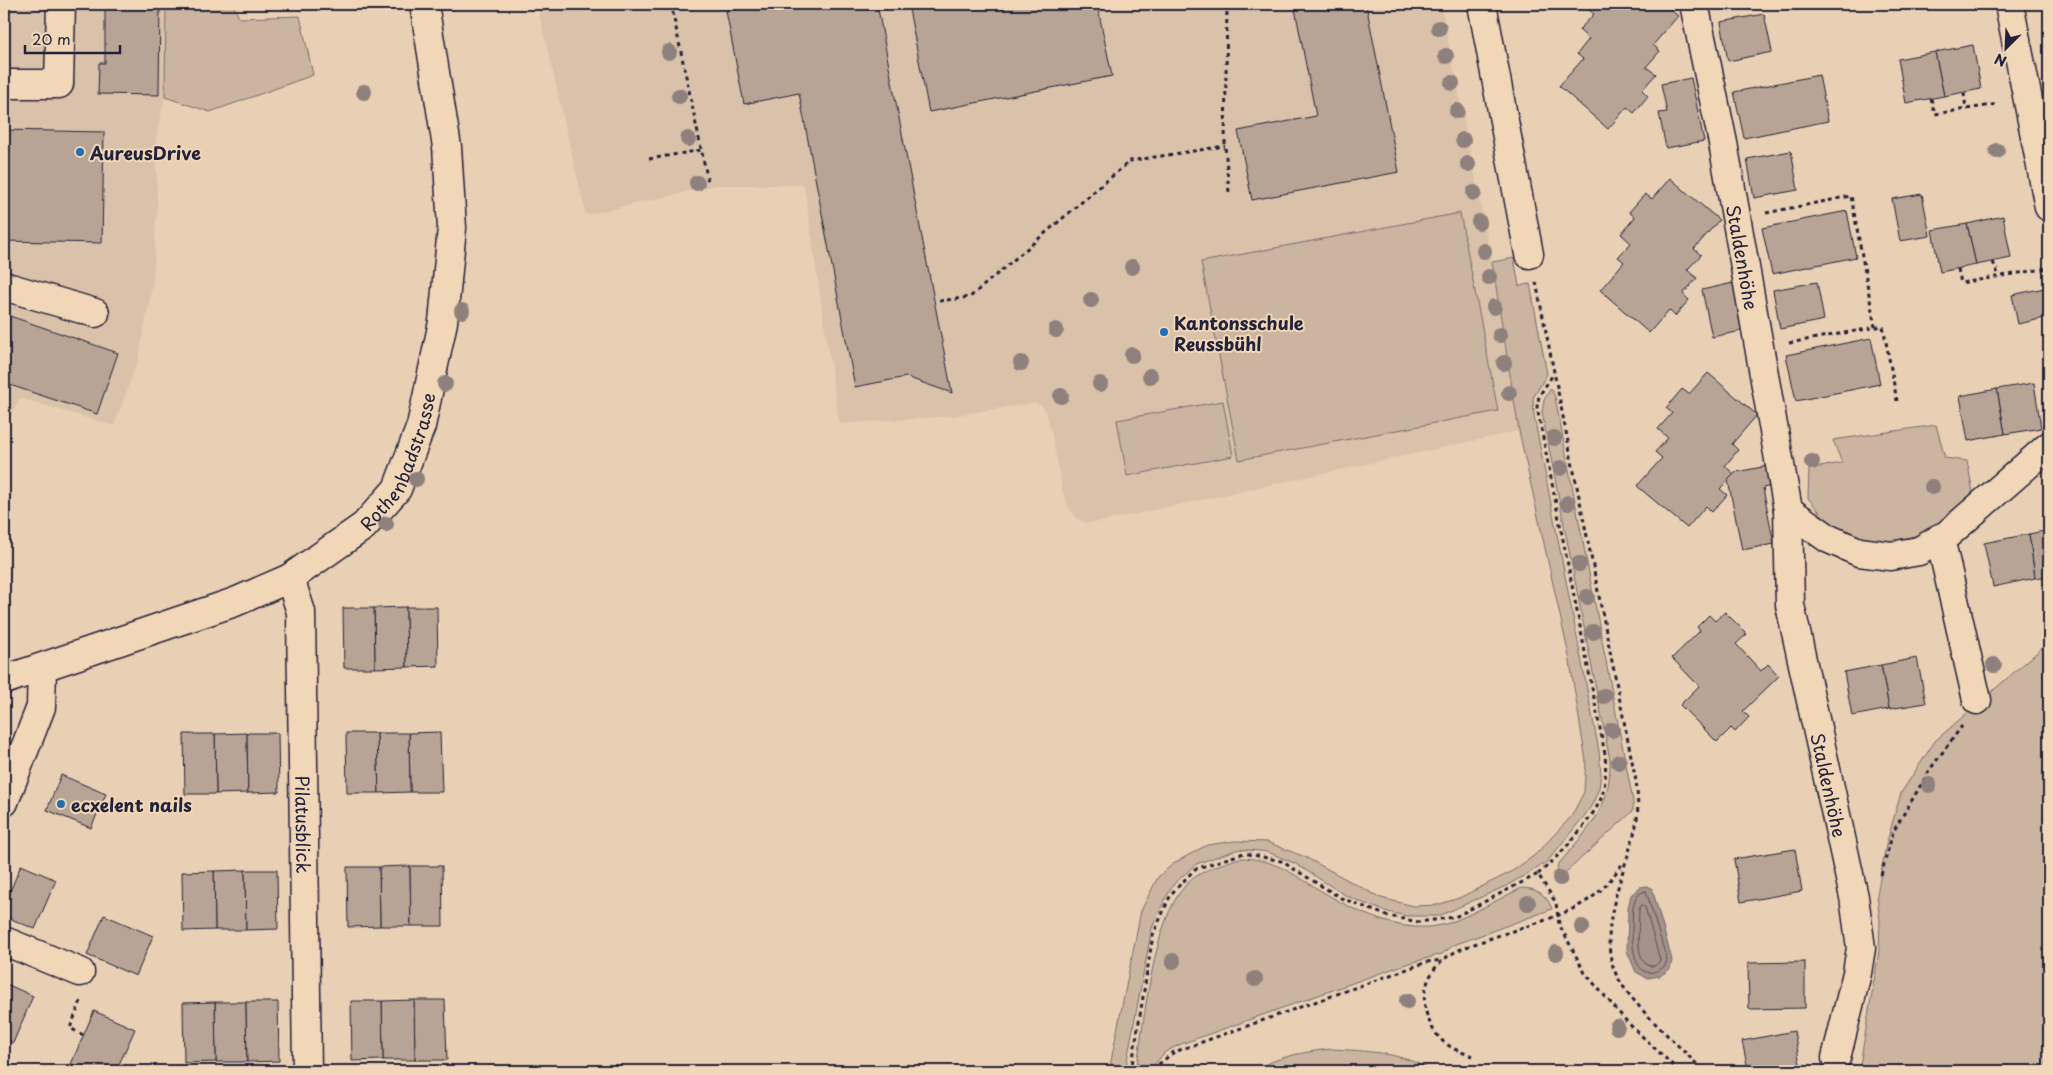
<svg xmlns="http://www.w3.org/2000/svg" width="2053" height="1075" font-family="'Playpen Sans',sans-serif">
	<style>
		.built { fill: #dac2aa }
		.green { fill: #cbb5a1; stroke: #766c6e }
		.water { fill: #a5938a; stroke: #71666a }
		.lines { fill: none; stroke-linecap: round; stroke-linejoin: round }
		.shore { stroke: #564f5b; stroke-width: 1 }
		.building { fill: #b7a495; stroke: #22223b }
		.minor-casing { stroke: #22223b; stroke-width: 31 }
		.path { stroke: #22223b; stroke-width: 3; stroke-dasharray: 4 4; stroke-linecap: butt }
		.minor { stroke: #f1d6b8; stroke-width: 28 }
		.tree { fill: #8e807c }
		.poi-dot { fill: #1f6fb2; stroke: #f1d6b8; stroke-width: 2 }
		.labels { text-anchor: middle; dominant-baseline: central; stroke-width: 4; stroke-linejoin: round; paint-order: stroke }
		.poi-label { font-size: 18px; font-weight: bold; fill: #22223b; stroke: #f1d6b8; text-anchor: start }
		.street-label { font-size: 18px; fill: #22223b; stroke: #f1d6b8 }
	</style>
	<rect width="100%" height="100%" fill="#e9cfb3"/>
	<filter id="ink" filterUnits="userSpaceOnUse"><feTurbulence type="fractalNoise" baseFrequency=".02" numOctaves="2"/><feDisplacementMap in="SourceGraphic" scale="10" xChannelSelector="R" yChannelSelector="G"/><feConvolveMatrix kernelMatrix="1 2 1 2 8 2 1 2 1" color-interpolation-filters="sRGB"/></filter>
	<g filter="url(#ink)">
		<g class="built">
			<path d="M4 4H166L165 97 156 137 157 208 153 282 139 357 114 426 20 398 4 429Z"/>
			<path d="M537 4H1441L1492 262 1519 431 1099 522 1086 523 1078 519 1070 510 1063 493 1051 431 1046 412 1042 406 1034 403 951 416 839 424 804 185H717L586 215Z"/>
		</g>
		<g class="green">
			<path d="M166 4H233L239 18 300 16 313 75 210 112 165 97Z"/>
			<path d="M1460 213 1498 411 1239 460 1201 262Z"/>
			<path d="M1514 258 1519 286 1530 284 1547 374 1533 398 1534 416 1599 751 1601 774 1599 788 1593 803 1585 815 1546 863 1506 886 1439 916H1406L1388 912 1363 903 1345 895 1296 864 1268 852 1239 849 1196 864 1174 884 1166 897 1152 928 1125 1071H1109L1141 911 1158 877 1174 863 1207 845 1235 841 1267 842 1305 857 1381 898 1414 906 1437 905 1459 898 1511 872 1535 855 1571 817 1584 792 1586 761 1569 656 1519 431 1492 262Z"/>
			<path d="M1551 388 1555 397 1633 801V811L1565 873H1559L1557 866C1587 829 1611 812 1610 760L1542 412 1544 400Z"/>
			<path d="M1223 401 1233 456 1127 476 1117 420Z"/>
			<path d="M1936 425 1945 458 1967 461 1973 492 1938 530 1887 543 1838 534 1808 498 1809 469 1842 463 1833 440Z"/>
			<path d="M2049 642V1071H1859L1879 951 1880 921 1877 895 1886 845 1901 793 1935 741Z"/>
			<path d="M1240 858C1269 858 1289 871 1313 886 1352 910 1403 938 1449 923 1474 914 1498 899 1522 888 1538 889 1546 894 1552 909L1454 945 1442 954 1403 965 1181 1044 1165 1052 1149 1071H1136C1144 1024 1153 918 1186 885 1200 870 1221 864 1240 858Z"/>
			<path d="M1331 1049C1367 1051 1401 1052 1432 1071H1252C1277 1057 1302 1052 1331 1049Z"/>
		</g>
		<path class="water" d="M1647 886 1652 888 1672 960 1670 969 1660 976 1647 978 1636 972 1627 951 1628 908 1631 895 1640 887Z"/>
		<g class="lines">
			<g class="shore">
				<path d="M1646 891 1667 960 1665 966C1635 988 1632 948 1632 928 1633 918 1631 906 1637 897 1639 893 1642 892 1646 891Z"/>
				<path d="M1642 905 1645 907 1660 960C1658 964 1656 966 1651 966 1634 965 1639 921 1639 910Z"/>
			</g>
		</g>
		<g class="building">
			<path d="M105 4H160L159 95 98 94 99 63H105Z"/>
			<path d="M763 4H877L952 393 906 377 855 387 799 93 744 104 726 11Z"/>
			<path d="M908 4H1097L1112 76 929 112Z"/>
			<path d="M1294 4H1366L1399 172 1252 200 1238 131 1316 116Z"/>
			<path d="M1592 4H1664L1678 16 1653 45 1660 51 1646 67 1656 74 1642 90 1648 96 1634 113 1627 107 1608 129 1559 86 1583 59 1577 54 1589 39 1579 30 1594 14 1588 9Z"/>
			<path d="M1764 14 1772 52 1728 61 1721 22Z"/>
			<path d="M1973 45 1981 89 1944 96 1935 52Z"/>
			<path d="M1935 52 1944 96 1906 103 1898 59Z"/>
			<path d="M1819 75 1828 121 1744 138 1734 92Z"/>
			<path d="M1691 78 1704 141 1666 148 1659 113 1667 112 1661 84Z"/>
			<path d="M4 130 104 132 102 243 4 241Z"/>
			<path d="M1791 151 1798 190 1754 198 1747 159Z"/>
			<path d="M1670 178 1719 220 1694 249 1701 255 1687 270 1697 278 1683 294 1689 300 1675 316 1669 310 1649 333 1600 290 1624 262 1618 257 1631 243 1621 234 1635 217 1629 212 1645 194 1652 199Z"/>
			<path d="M1922 194 1930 236 1900 241 1892 199Z"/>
			<path d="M1847 211 1856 257 1772 274 1762 228Z"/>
			<path d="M2003 216 2011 258 1976 265 1967 224Z"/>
			<path d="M1967 224 1976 265 1940 272 1932 230Z"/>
			<path d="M1817 282 1824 320 1780 329 1773 290Z"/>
			<path d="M1733 283 1742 331 1712 337 1702 290Z"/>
			<path d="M2049 287V317L2018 324 2012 295Z"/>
			<path d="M4 314 118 353 97 414 4 383Z"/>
			<path d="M1871 338 1880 384 1796 401 1786 355Z"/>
			<path d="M1708 373 1757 415 1732 444 1738 450 1725 466 1734 474 1720 489 1727 495 1712 512 1706 506 1687 528 1637 486 1662 458 1655 452 1668 438 1658 429 1672 413 1666 408 1682 389 1689 394Z"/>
			<path d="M2034 383 2041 428 2005 434 1997 389Z"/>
			<path d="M1997 389 2005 434 1968 441 1960 396Z"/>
			<path d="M1768 466 1772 486 1763 488 1774 544 1742 550 1728 480 1736 472Z"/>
			<path d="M2049 530V576L2035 578 2029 534Z"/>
			<path d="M2029 534 2035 578 1993 587 1984 543Z"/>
			<path d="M406 607 407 667 375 668 374 608Z"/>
			<path d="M406 607H437L438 666 407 667Z"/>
			<path d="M343 608H374L375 668H344Z"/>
			<path d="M1725 612 1747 634 1736 644 1761 671 1768 664 1779 676 1743 711 1749 717 1735 732 1731 728 1717 742 1680 705 1699 686 1672 658 1700 631 1697 627 1709 615 1715 621Z"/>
			<path d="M1917 658 1926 703 1889 709 1881 665Z"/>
			<path d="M1881 665 1889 709 1852 716 1844 672Z"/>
			<path d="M440 732 442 792H410L409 733Z"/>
			<path d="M247 733 248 793 216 794 215 734Z"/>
			<path d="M247 733H278L279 792 248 793Z"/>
			<path d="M346 733H377L379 793H347Z"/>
			<path d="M377 733H409L410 792 379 793Z"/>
			<path d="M184 734H215L216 794H185Z"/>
			<path d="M61 775 106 794 91 828 47 810Z"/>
			<path d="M1795 849 1802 891 1741 902 1734 859Z"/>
			<path d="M21 865 56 880 35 929 4 916V906Z"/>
			<path d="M410 866 411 926H380L379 867Z"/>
			<path d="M410 866H442L443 926H411Z"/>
			<path d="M347 867H379L380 926 348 927Z"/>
			<path d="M245 870 246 930H215L214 871Z"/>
			<path d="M245 870H277L278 929 246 930Z"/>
			<path d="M214 871 215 930 183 931 182 872Z"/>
			<path d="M104 915 153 936 136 976 87 955Z"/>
			<path d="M1805 962V1008L1749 1009 1748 963Z"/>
			<path d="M4 983 33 996 13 1043 4 1039Z"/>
			<path d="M414 1000H445L447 1060H415Z"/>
			<path d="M414 1000 415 1060H383L382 1001Z"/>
			<path d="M351 1001H382L383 1060 352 1061Z"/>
			<path d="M215 1002H246L247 1062H216Z"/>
			<path d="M215 1002 216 1062 184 1063 183 1003Z"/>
			<path d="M246 1002H278L279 1061 247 1062Z"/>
			<path d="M94 1011 135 1029 116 1071H88L71 1064Z"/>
			<path d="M1794 1031 1800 1064 1795 1065 1796 1071H1767L1766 1065 1748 1069 1742 1041Z"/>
		</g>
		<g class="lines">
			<g class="minor-casing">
				<g id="minor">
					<path d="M1482 4 1529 254"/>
					<path id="s1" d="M1694 4 1723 143 1788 510 1790 605 1854 897 1861 948 1857 973 1836 1058"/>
					<path d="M2009 4 2049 207"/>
					<path d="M4 84H59L61 4"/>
					<path d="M4 286 95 313"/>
					<path d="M1788 510 1829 539 1859 552 1891 556 1919 551 1948 534 2049 446"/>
					<path d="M1940 538 1977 700"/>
					<path id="s2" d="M290 578 301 612 307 1071"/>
					<path id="s3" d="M4 680 235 602 290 578 364 526 397 489 421 426 443 322 452 228 447 147 424 4"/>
					<path d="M4 802 41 707 42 668"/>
					<path d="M4 941 80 972"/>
				</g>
			</g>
			<g class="path">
				<path d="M671 4 708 182"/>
				<path d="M1227 4 1225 146 1229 192"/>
				<path d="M1964 93 1966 109"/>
				<path d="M1931 99 1935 114 1998 104"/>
				<path d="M649 159 702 150"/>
				<path d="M1766 213 1851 196 1875 327"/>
				<path d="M1993 262 1999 276"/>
				<path d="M1958 269 1961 283 2049 268"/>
				<path d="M1536 282 1636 781C1638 797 1639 814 1635 830 1625 873 1594 935 1618 978 1637 1011 1677 1042 1703 1071"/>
				<path d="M939 301 970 297 1130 161 1225 146"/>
				<path d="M1789 343 1883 326 1897 401"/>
				<path d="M1538 874C1556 860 1595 817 1602 796 1606 782 1606 768 1605 754L1537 407 1539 396 1554 373"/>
				<path d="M1881 875 1893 832 1931 768 1962 726"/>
				<path d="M81 1001 70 1028 83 1035"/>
				<path d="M1473 1056C1447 1048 1434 1039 1426 1012 1421 994 1428 973 1442 961 1454 950 1469 946 1483 941 1513 930 1553 920 1580 905 1599 895 1611 880 1623 863"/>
				<path d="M1131 1071 1153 935 1171 894 1195 869 1244 853 1281 861 1341 898 1388 916 1419 922 1455 917 1538 874 1556 903 1559 924 1585 973 1628 1023 1679 1071"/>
				<path d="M1154 1071 1159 1064 1174 1052 1427 962 1442 960"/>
			</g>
			<use href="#minor" class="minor"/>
		</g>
		<g class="tree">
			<circle cx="1439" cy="28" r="8"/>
			<circle cx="669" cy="52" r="8"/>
			<circle cx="1446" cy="56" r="8"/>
			<circle cx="1452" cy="83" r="8"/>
			<circle cx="364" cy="92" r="8"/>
			<circle cx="679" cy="96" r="8"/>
			<circle cx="1457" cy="111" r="8"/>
			<circle cx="688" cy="139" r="8"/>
			<circle cx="1463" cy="140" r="8"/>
			<circle cx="1997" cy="151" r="8"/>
			<circle cx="1468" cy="164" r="8"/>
			<circle cx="697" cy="183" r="8"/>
			<circle cx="1474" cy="193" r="8"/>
			<circle cx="1479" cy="222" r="8"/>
			<circle cx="1484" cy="251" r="8"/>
			<circle cx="1132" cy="267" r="8"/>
			<circle cx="1489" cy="277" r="8"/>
			<circle cx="1091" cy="300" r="8"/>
			<circle cx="1494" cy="307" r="8"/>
			<circle cx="462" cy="311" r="8"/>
			<circle cx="1056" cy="330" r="8"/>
			<circle cx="1500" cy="335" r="8"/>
			<circle cx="1132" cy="355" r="8"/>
			<circle cx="1021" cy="363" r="8"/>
			<circle cx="1504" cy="363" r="8"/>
			<circle cx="1150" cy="376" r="8"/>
			<circle cx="445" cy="384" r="8"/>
			<circle cx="1100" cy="384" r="8"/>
			<circle cx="1509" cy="393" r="8"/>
			<circle cx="1061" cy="396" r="8"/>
			<circle cx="1554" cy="438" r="8"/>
			<circle cx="1812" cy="462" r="8"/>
			<circle cx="1561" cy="468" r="8"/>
			<circle cx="416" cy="479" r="8"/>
			<circle cx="1932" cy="487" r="8"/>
			<circle cx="1568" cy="503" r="8"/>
			<circle cx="386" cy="524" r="8"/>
			<circle cx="1579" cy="564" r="8"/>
			<circle cx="1587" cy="597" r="8"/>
			<circle cx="1593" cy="632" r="8"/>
			<circle cx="1994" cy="665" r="8"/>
			<circle cx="1604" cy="696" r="8"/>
			<circle cx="1612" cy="730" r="8"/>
			<circle cx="1619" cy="762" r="8"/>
			<circle cx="1929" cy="785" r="8"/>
			<circle cx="1560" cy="878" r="8"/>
			<circle cx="1528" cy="903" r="8"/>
			<circle cx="1582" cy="927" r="8"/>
			<circle cx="1556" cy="953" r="8"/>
			<circle cx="1173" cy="961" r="8"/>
			<circle cx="1255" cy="979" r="8"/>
			<circle cx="1407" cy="1001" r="8"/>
			<circle cx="1617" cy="1027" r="8"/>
		</g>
	</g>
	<g class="poi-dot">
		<circle cx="80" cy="152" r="5"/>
		<circle cx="1164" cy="332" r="5"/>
		<circle cx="61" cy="804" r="5"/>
	</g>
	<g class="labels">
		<g class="poi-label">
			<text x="90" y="152">AureusDrive</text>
			<text x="1174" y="322">Kantonsschule<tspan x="1174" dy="21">Reussbühl</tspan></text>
			<text x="71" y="804">ecxelent nails</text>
		</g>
		<g class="street-label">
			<text stroke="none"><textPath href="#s1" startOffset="258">Staldenhöhe</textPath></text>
			<text stroke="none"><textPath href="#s3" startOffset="469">Rothenbadstrasse</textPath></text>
			<text stroke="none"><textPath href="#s1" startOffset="794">Staldenhöhe</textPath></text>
			<text stroke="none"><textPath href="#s2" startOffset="248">Pilatusblick</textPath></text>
		</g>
	</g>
	<rect width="2053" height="1075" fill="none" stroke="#f1d6b8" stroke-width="20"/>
	<rect x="10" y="10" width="2033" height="1055" fill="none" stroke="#22223b" stroke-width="2" filter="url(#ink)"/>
	<g transform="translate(2006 48) rotate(204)" stroke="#f1d6b8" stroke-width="4" paint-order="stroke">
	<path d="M0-4L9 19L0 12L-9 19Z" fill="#22223b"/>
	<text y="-8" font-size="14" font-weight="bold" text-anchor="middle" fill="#22223b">N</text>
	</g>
	<path d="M25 45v8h95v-8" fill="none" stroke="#22223b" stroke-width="2.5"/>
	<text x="32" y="45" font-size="15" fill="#22223b" stroke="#f1d6b8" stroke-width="4" paint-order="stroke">20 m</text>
</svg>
